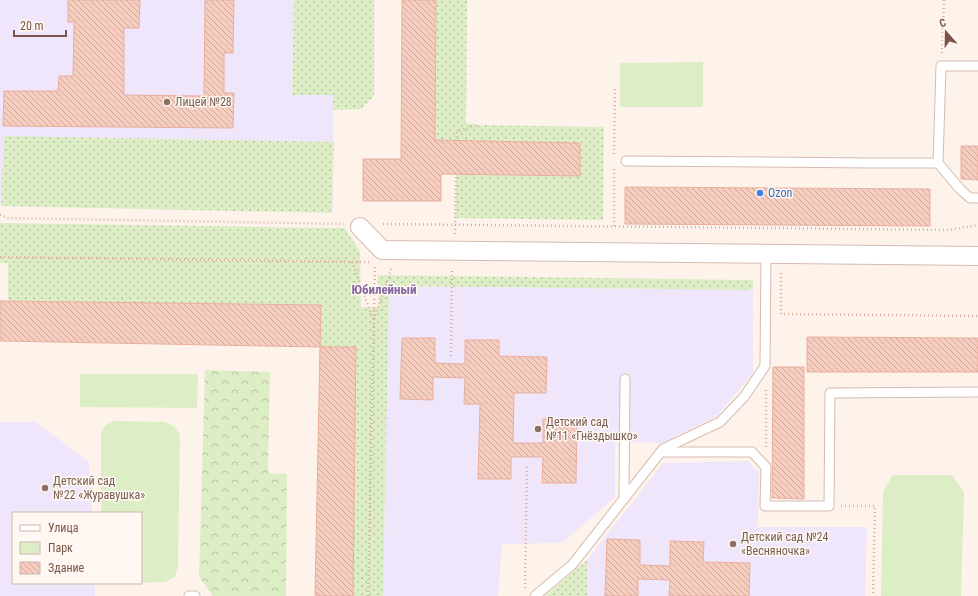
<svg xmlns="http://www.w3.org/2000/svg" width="978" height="596" font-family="'Roboto Condensed',sans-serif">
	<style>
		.education { fill: #f0e6fb }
		.grass { fill: url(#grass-dots) }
		.forest { fill: url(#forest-crowns) }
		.park { fill: #ddeec6 }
		.building { fill: url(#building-back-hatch); stroke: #eaaf9e }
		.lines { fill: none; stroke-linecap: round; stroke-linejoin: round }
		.lane-casing { stroke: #d5bbb1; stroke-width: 11 }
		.street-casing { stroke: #d5bbb1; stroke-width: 20 }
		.path { stroke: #dcafa1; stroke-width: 2.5; stroke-dasharray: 1 3; stroke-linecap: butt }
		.lane { stroke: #fff; stroke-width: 9 }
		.street { stroke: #fff; stroke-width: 18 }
		.education-dot { fill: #8d6e63; stroke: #fff8f2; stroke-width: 1.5 }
		.shop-dot { fill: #3f7fe0; stroke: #fff8f2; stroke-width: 1.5 }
		.labels { text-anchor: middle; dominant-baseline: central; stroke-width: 3; stroke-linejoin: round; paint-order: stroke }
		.education-label { font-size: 12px; fill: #785e54; stroke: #fff8f2; text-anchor: start }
		.shop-label { font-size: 12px; fill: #366cbe; stroke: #fff8f2; text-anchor: start }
		.neighbourhood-label { font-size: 13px; font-weight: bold; fill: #83669f; stroke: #fff8f2 }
	</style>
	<defs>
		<pattern id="grass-dots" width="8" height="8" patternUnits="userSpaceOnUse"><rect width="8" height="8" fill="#ddeec6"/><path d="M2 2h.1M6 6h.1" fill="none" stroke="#b8c3a3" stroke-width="1.8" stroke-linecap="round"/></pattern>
		<pattern id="forest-crowns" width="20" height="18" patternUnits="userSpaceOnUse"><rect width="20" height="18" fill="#ddeec6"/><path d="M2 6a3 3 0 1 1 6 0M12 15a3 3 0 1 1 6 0" fill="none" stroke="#b8c3a3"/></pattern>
		<pattern id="building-back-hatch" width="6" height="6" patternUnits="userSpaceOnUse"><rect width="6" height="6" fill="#f6cdbf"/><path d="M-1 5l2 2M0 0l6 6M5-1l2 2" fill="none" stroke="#cca99d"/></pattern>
	</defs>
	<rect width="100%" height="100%" fill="#fef3ea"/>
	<g class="education">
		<path d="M0 0H294L292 95H333V210L0 203Z"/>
		<path d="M388 286 753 290V373L717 416 661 443 615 442V497L562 543 502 544 498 596H383Z"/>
		<path d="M0 422H36L89 462 92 513H13V583H95V596H0Z"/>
		<path d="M748 461 759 473 758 527H867L865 596H587V560L663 463Z"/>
	</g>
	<g class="grass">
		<path d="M294 0H374V96L361 109 333 110V95H292Z"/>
		<path d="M436 0H467L466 123 476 125 604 127 603 220 455 218 456 174 580 175V143L450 141 435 144Z"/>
		<path d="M4 136 334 142 332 213 1 206Z"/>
		<path d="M0 223 345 228 360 251 361 307 379 308 378 275 753 280V290L389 286 383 596H353L356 347H320L321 305 8 301V263H0Z"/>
		<path d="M587 560V596H545Z"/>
	</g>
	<path class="forest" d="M205 370 270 372 268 473 287 474 286 596H213L199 577Z"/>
	<g class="park">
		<path d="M703 62V107H620V63Z"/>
		<path d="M80 374H198L197 408 80 407Z"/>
		<path d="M114 421 165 422 175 427 180 435 178 566 175 577 165 582 141 583V513H101V432L106 425Z"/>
		<path d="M893 475H952L964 492 961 596H881L883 491Z"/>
	</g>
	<g class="building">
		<path d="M68 0H140L139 28H124V95L204 96 205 0H234L233 53H224V93H234L233 128 3 126 4 91H58L59 76H73L74 22H68Z"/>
		<path d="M402 0H436L435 140 580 143V176L441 174V201H363V159H401Z"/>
		<path d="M961 146H978V180L961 179Z"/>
		<path d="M625 187 930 189V226L625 224Z"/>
		<path d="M0 301 321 305 320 347 0 341Z"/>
		<path d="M807 337 978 338V372H807Z"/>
		<path d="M402 338H435V363L465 364V340H499V356L547 357 546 393H514L513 443H543V419H577L576 483H542L543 457H511V479H478L480 404H464L465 378 433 377V400L400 399Z"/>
		<path d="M320 347H356L353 596H315Z"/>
		<path d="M773 367H804V499L772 498Z"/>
		<path d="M607 539 640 540V565L670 566V541L704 542 703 562 750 563 749 596H669L670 580 638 579V596H605Z"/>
	</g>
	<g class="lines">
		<g class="lane-casing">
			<g id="lane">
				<path d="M626 161 872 163H938L941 66H978"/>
				<path d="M938 163 960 189 970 198H978"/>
				<path d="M661 452H752L766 467 765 506H829L830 393 978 392"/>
				<path d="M624 499 625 379"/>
				<path d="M189 596H195"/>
				<path d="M535 596 572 565 663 449 720 422 744 397 765 366 766 254"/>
			</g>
		</g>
		<g class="street-casing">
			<path id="street" d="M360 227 382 250 978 256"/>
		</g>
		<g class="path">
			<path d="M942 53 944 0"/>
			<path d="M456 141 457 132 476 125"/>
			<path d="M614 154 615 87"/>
			<path d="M0 215 8 218 344 224"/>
			<path d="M383 224 949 230 978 225"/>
			<path d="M614 226V167"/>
			<path d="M455 234 456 174"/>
			<path d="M0 257 369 262"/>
			<path d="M352 262 373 319"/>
			<path d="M781 273V314L978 316"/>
			<path d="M374 319 392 267"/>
			<path d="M451 356 452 268"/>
			<path d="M766 390V447"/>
			<path d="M841 506H875L873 596"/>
			<path d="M525 588 527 466"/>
			<path d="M368 596 375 265"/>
		</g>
		<use href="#lane" class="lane"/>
		<use href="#street" class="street"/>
	</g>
	<g class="education-dot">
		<circle cx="167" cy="102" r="4"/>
		<circle cx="538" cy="429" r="4"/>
		<circle cx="45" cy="488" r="4"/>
		<circle cx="733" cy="544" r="4"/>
	</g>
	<circle class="shop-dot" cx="760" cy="193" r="4"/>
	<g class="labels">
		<g class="education-label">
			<text x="175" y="102">Лицей №28</text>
			<text x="546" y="422">Детский сад<tspan x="546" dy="14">№11 «Гнёздышко»</tspan></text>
			<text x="53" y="481">Детский сад<tspan x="53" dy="14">№22 «Журавушка»</tspan></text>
			<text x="741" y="537">Детский сад №24<tspan x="741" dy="14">«Весняночка»</tspan></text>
		</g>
		<g class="shop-label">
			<text x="768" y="193">Ozon</text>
		</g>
		<g class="neighbourhood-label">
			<text x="384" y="289">Юбилейный</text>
		</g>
	</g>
	<rect x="12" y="512" width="130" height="72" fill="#fff8f2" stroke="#cbb6af"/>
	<rect x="20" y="525" width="20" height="6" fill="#ffffff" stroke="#cbb6af"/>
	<text x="48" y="532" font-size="12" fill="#7c544a">Улица</text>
	<rect x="20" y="542" width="20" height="12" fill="#ddeec6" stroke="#cbb6af"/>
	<text x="48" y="552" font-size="12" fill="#7c544a">Парк</text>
	<rect x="20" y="562" width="20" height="12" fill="url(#building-back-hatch)" stroke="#cbb6af"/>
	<text x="48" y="572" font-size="12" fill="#7c544a">Здание</text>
	<g transform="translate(946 32) rotate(340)" stroke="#fff8f2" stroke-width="3" paint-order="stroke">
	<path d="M0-3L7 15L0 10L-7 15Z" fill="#7c544a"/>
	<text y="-6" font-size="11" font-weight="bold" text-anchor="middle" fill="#7c544a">С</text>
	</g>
	<path d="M14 30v6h52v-6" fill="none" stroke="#7c544a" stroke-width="2"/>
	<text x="20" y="30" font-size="12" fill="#7c544a" stroke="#fff8f2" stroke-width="3" paint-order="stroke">20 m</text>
</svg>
